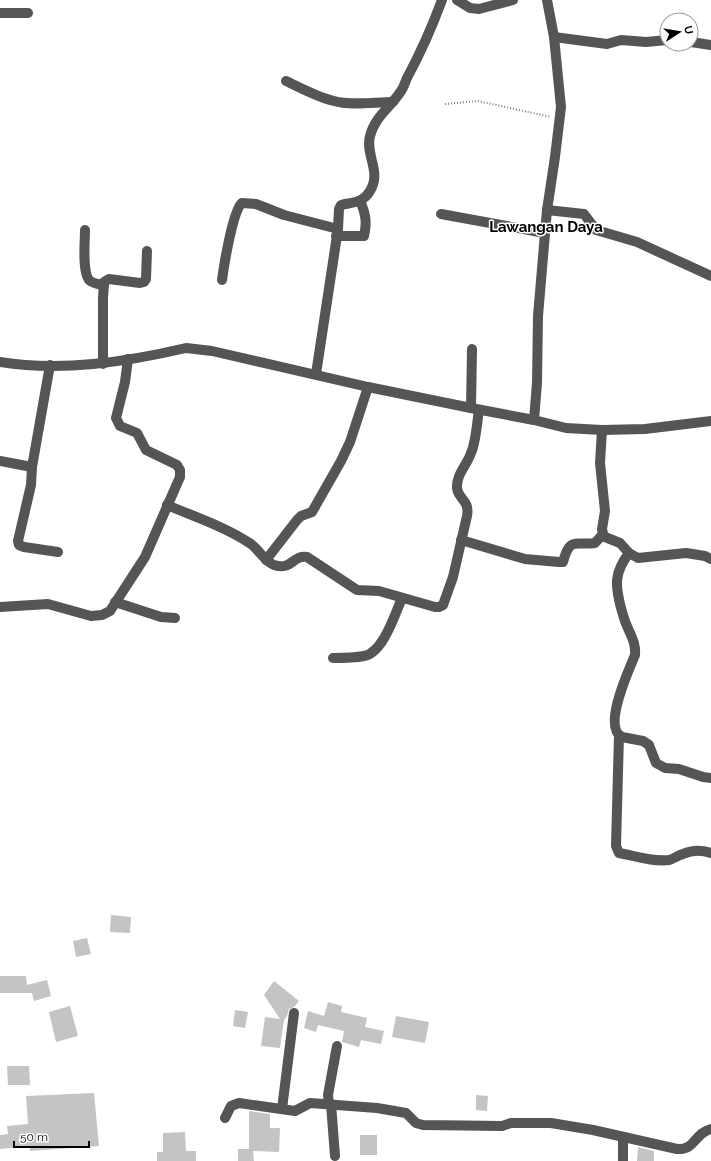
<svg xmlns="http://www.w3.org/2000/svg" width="711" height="1161" font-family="Raleway,sans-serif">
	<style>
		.building { fill: #c4c4c4 }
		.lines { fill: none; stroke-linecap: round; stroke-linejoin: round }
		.path { stroke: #777; stroke-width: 2; stroke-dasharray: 1 2; stroke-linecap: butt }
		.minor { stroke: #555; stroke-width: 10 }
		.labels { text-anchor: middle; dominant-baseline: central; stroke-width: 3; stroke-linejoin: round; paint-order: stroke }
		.quarter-label { font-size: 15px; font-weight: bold; fill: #000; stroke: #fff }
	</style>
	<rect width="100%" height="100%" fill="#fff"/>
	<g class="building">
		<path d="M111 915 131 917 130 933 110 932Z"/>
		<path d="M87 938 91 954 76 957 73 941Z"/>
		<path d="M0 976H26L27 985 47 980 51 996 34 1001 32 993H0Z"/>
		<path d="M274 981 299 1001 294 1007 289 1009 287 1016 284 1020 280 1048 261 1046 265 1017 280 1019 264 995Z"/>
		<path d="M328 1002 342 1006 341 1012 367 1018 365 1027 384 1031 381 1044 361 1040 359 1047 342 1042 344 1031 318 1025 316 1032 304 1028 308 1011 324 1016Z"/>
		<path d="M70 1006 78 1036 56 1042 49 1012Z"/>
		<path d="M235 1010 248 1012 245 1028 233 1026Z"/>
		<path d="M396 1016 429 1022 425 1043 392 1037Z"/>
		<path d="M7 1066H29L30 1085H8Z"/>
		<path d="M94 1093 99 1146 30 1151V1146L0 1149V1135L8 1134 7 1126 28 1124 26 1096Z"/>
		<path d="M476 1095 488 1096 487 1111 476 1110Z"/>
		<path d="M249 1111 270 1114V1128H280L279 1152 253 1151 254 1161H238V1149H249Z"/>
		<path d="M185 1132 186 1151H196V1161H157V1152H163V1133Z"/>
		<rect x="360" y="1135" width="17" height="20"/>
		<path d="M638 1147 654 1151V1161H637Z"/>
	</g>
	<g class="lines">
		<path class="path" d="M445 104 478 101 551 117"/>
		<g class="minor">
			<path d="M457 0 470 8 479 9 513 0"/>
			<path d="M0 13H28"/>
			<path d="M554 37 607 44 621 40 646 42 667 40"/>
			<path d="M691 42 711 45"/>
			<path d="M286 81C301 88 317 97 334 101 351 106 375 102 393 102"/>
			<path d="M547 210 584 214 596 230 637 242 711 276"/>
			<path d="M441 214 545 233"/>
			<path d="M85 230C85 241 82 271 89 280 93 284 99 284 104 285"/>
			<path d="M336 236H364C367 223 366 214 360 201"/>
			<path d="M222 280C224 265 233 210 242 203L256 204 284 215 338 229"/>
			<path d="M0 362C61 372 126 362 186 348L212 351 368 387 471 408 534 420 566 428 602 430 645 429 711 421"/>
			<path d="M103 364V298L104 282 109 279 140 283 144 282 146 279 147 251"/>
			<path d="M50 365 32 467 31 485 18 541 19 545 24 547 58 552"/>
			<path d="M316 374 338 229 339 209 341 205C353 202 363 203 370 191 382 172 365 155 370 136 375 116 391 107 401 91 404 87 405 82 407 78 421 52 432 27 442 0"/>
			<path d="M471 408 472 349"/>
			<path d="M534 420 537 383 538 316 547 210 555 157 561 107 554 37 547 0"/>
			<path d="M602 430 600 463 605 511 602 529 603 534 605 537 620 543 629 553 638 558 686 553 705 556 711 559"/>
			<path d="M0 461 32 467"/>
			<path d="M167 505C195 517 226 527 251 544 259 550 265 562 274 565 292 571 292 555 307 557L357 590 379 591 435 607H439L443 605 453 577 467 516C470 500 458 499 457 488 456 475 467 465 471 453 476 442 477 422 479 410"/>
			<path d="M461 540 525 559 559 562H563C570 536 575 546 595 543L603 534"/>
			<path d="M629 553C614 573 615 585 621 608 623 614 624 620 627 626 631 636 636 643 635 655 629 670 602 727 622 737L643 741 649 745 656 763 665 768 679 769 703 777 711 778"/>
			<path d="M266 560 297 520 301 516 312 512 341 461 350 442 368 387"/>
			<path d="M115 602 161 617 175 618"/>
			<path d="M0 607 48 604 91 616 102 615 110 611 145 557 180 477V470L177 465 146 450 137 433 120 426 116 418 125 382 128 359"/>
			<path d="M333 658C343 658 354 658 364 656 383 653 395 614 402 598"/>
			<path d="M619 735 616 846 619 853C635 856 653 862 669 860 674 859 678 855 683 854 692 850 702 850 711 853"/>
			<path d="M329 1104 328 1095 337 1046"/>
			<path d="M331 1104 335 1156"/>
			<path d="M282 1109 294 1013"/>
			<path d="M225 1118 231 1106 239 1103 295 1111 310 1103 377 1108 406 1113 416 1123 423 1125 502 1126 511 1123H551L593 1130 677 1149C696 1150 694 1133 711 1129"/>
			<path d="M623 1161V1137"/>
		</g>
	</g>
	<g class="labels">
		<g class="quarter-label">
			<text x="546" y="227">Lawangan Daya</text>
		</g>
	</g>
	<g transform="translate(679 32) rotate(78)"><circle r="19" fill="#ffffff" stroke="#999999"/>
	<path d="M0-3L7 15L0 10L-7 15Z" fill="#000000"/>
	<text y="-6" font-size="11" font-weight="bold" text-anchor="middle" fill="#000000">U</text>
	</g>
	<path d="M14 1141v6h75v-6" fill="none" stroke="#000000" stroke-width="2"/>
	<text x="20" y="1141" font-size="12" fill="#000000" stroke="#ffffff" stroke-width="3" paint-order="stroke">50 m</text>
</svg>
